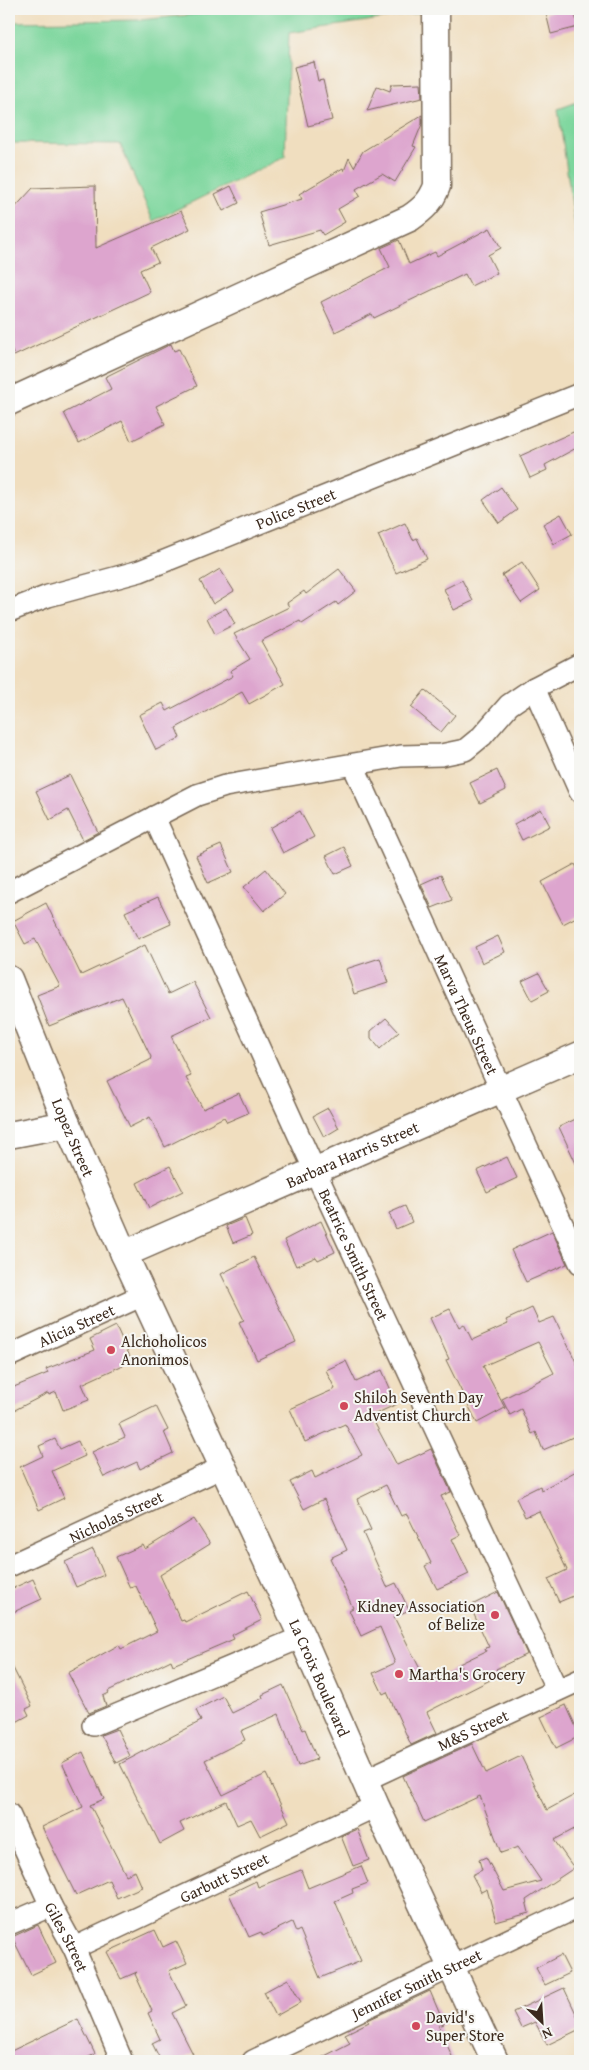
<svg xmlns="http://www.w3.org/2000/svg" width="589" height="2070" font-family="'Gentium Book Plus',serif">
	<style>
		.green { fill: #7cd69c; stroke: #5c805d }
		.building { fill: #dda5ce }
		.lines { fill: none; stroke-linecap: round; stroke-linejoin: round }
		.minor-casing { stroke: #7a6956; stroke-width: 24 }
		.tertiary-casing { stroke: #7a6956; stroke-width: 29 }
		.minor { stroke: #fff; stroke-width: 21 }
		.tertiary { stroke: #fff; stroke-width: 26 }
		.poi-dot { fill: #d1495b; stroke: #f6f6f2; stroke-width: 2 }
		.labels { text-anchor: middle; dominant-baseline: central; stroke-width: 4; stroke-linejoin: round; paint-order: stroke }
		.street-label { font-size: 16px; fill: #3b2a1e; stroke: #f6f6f2 }
		.poi-label { font-size: 16px; fill: #3b2a1e; stroke: #f6f6f2; text-anchor: start }
	</style>
	<rect width="100%" height="100%" fill="#f6f6f2"/>
	<filter id="ink" filterUnits="userSpaceOnUse"><feTurbulence type="fractalNoise" baseFrequency=".02" numOctaves="2"/><feDisplacementMap in="SourceGraphic" scale="10" xChannelSelector="R" yChannelSelector="G"/><feConvolveMatrix kernelMatrix="1 2 1 2 8 2 1 2 1" color-interpolation-filters="sRGB"/></filter>
	<filter id="wash" filterUnits="userSpaceOnUse"><feTurbulence type="fractalNoise" baseFrequency=".0096" numOctaves="4" result="noise"/><feDisplacementMap in="SourceGraphic" scale="20" xChannelSelector="R" yChannelSelector="G"/><feGaussianBlur stdDeviation="1.12" result="paint"/><feColorMatrix in="noise" values="0 0 0 0 0 0 0 0 0 0 0 0 0 0 0 0 0 1.4 0 .05"/><feComposite in="paint" operator="in"/></filter>
	<g filter="url(#wash)">
		<rect width="100%" height="100%" fill="#f0debf"/>
		<g class="green">
			<path d="M247 9H445L289 33 285 157 153 221 120 144 9 143V22L140 20Z"/>
			<path d="M580 101V260L558 109Z"/>
		</g>
		<g id="blocks">
			<g class="building">
				<path d="M561 9H574L578 27 551 34 546 13Z"/>
				<path d="M314 62 318 81 323 80 332 120 308 126 294 67Z"/>
				<path d="M421 83 422 98 367 111 377 86 390 91 392 84Z"/>
				<path d="M422 115V124L413 146 416 147 395 182 382 174 356 189 360 196 338 209 345 222 323 235 320 230 269 245 259 212 302 199 299 194 343 168 344 171 349 158 354 167 363 151Z"/>
				<path d="M95 186 96 248 181 211 190 229 151 248 158 262 140 270 150 292 14 356 9 344V214L33 188Z"/>
				<path d="M231 186 239 203 223 211 215 194Z"/>
				<path d="M490 228 501 248 488 255 497 273 471 286 465 274 374 318 372 314 335 332 321 302 390 267 381 248 399 240 409 264 435 252 437 256Z"/>
				<path d="M171 344 174 351 179 349 197 386 156 406 165 424 131 441 122 421 79 443 64 413 111 389 105 377Z"/>
				<path d="M580 429V446L545 465 547 470 530 478 520 456Z"/>
				<path d="M501 487 517 510 499 523 483 500Z"/>
				<path d="M561 514 572 534 554 544 543 524Z"/>
				<path d="M405 523 413 540 417 538 427 559 396 573 378 535Z"/>
				<path d="M522 562 540 590 521 603 502 575Z"/>
				<path d="M220 569 234 591 213 604 200 581Z"/>
				<path d="M339 569 356 591 338 605 336 602 302 624 300 621 261 641 285 684 249 704 242 692 176 728 180 738 156 750 139 715 163 703 167 711 233 676 230 671 250 659 234 634 289 607 287 603 304 591 306 594Z"/>
				<path d="M462 580 473 601 454 610 444 589Z"/>
				<path d="M226 608 235 624 215 634 207 618Z"/>
				<path d="M425 690 455 715 441 732 411 707Z"/>
				<path d="M497 770 506 790 480 803 470 783Z"/>
				<path d="M70 775 98 832 83 840 68 810 50 820 36 791Z"/>
				<path d="M541 809 550 826 522 840 514 824Z"/>
				<path d="M300 811 314 837 283 853 270 828Z"/>
				<path d="M221 845 233 872 208 883 196 856Z"/>
				<path d="M344 847 353 866 335 874 326 856Z"/>
				<path d="M575 864 580 874V915L563 924 542 882Z"/>
				<path d="M266 869 285 894 264 911 244 887Z"/>
				<path d="M441 875 452 900 432 908 421 884Z"/>
				<path d="M158 897 171 924 138 939 125 912Z"/>
				<path d="M46 903 81 975 145 945 168 994 193 982 211 1017 171 1036 191 1076 186 1078 203 1109 239 1093 248 1113 227 1122 224 1117 165 1147 150 1117 130 1127 107 1081 150 1060 151 1057 122 997 49 1026 37 995 60 986 35 939 25 944 13 921Z"/>
				<path d="M498 936 505 952 482 963 475 947Z"/>
				<path d="M380 958 388 983 354 994 346 969Z"/>
				<path d="M539 973 549 991 532 1000 522 981Z"/>
				<path d="M386 1018 399 1032 380 1049 371 1038V1031Z"/>
				<path d="M328 1108 339 1128 324 1137 313 1116Z"/>
				<path d="M580 1117V1172L559 1127Z"/>
				<path d="M507 1157 517 1178 487 1192 477 1171Z"/>
				<path d="M170 1166 183 1191 149 1208 137 1183Z"/>
				<path d="M405 1206 412 1222 396 1229 389 1213Z"/>
				<path d="M245 1218 252 1235 233 1243 226 1226Z"/>
				<path d="M321 1221 335 1252 318 1260 316 1257 296 1266 284 1240Z"/>
				<path d="M552 1231 567 1264 526 1282 511 1250Z"/>
				<path d="M254 1257 296 1342 257 1360 239 1322 244 1320 221 1274Z"/>
				<path d="M532 1308 539 1323 554 1317 580 1370V1434L543 1450 536 1432 532 1434 521 1409 510 1415 502 1399 554 1373 538 1342 483 1366 505 1408 477 1423 446 1360 449 1359 430 1318 450 1309 459 1327 464 1324 472 1340 508 1324 506 1320Z"/>
				<path d="M116 1326 132 1361 82 1384 89 1400 63 1410 56 1392 49 1395 48 1393 9 1413V1389L48 1373 46 1369 95 1350 90 1339Z"/>
				<path d="M346 1361 356 1382 382 1370 397 1404 371 1416 397 1465 431 1449 451 1492 441 1496 460 1535 452 1539 469 1574 437 1589 425 1566 431 1563 407 1514 401 1516 386 1485 357 1499 371 1530 363 1533 387 1587 396 1583 409 1610 394 1617 427 1683 461 1667 459 1664 486 1651 485 1648 489 1647 470 1606 498 1592 527 1654 496 1669 500 1675 427 1712 437 1733 411 1745 387 1692 383 1694 373 1673 395 1663 380 1627 361 1636 349 1610 353 1608 330 1558 347 1550 324 1499 304 1509 290 1482 312 1471 315 1478 362 1455 345 1424 305 1442 290 1409 335 1389 326 1370Z"/>
				<path d="M156 1406 168 1430 164 1432 173 1453 140 1469 137 1462 104 1477 92 1452 125 1437 119 1424Z"/>
				<path d="M55 1439 60 1449 78 1441 85 1456 52 1471 64 1498 39 1510 20 1467 43 1456 39 1446Z"/>
				<path d="M580 1469V1599L578 1594 559 1602 548 1579 567 1570 539 1511 525 1517 516 1498 540 1486 541 1490Z"/>
				<path d="M194 1519 210 1544 160 1575 181 1621 184 1620 185 1622 248 1591 262 1620 232 1635 234 1639 173 1665 171 1660 108 1691 109 1693 103 1696 106 1706 89 1713 68 1673 119 1645 121 1649 157 1631 136 1586 130 1588 116 1557 143 1545 145 1549Z"/>
				<path d="M93 1549 104 1575 76 1587 65 1562Z"/>
				<path d="M33 1579 42 1599 9 1614V1590Z"/>
				<path d="M9 1660 32 1706 26 1709 29 1715 9 1726Z"/>
				<path d="M283 1685 303 1730 305 1729 317 1759 298 1766 279 1714 241 1731 245 1740 205 1760 223 1795 266 1774 289 1822 260 1836 251 1819 237 1825 226 1801 180 1823 184 1831 160 1844 120 1764 201 1721 196 1710 223 1696 232 1713 263 1698 262 1695Z"/>
				<path d="M566 1705 580 1736 556 1748 541 1717Z"/>
				<path d="M117 1729 130 1756 116 1763 101 1735Z"/>
				<path d="M472 1744 486 1773 521 1756 547 1810 580 1792V1826L554 1840 574 1868 526 1900 529 1913 496 1922 487 1889 481 1892 472 1875 482 1870 479 1860 486 1857 504 1891 541 1881 518 1847 501 1853 480 1796 424 1822 403 1776Z"/>
				<path d="M83 1752 104 1799 90 1805 126 1875 135 1871 142 1887 117 1898 109 1880 76 1895 42 1827 83 1807 62 1763Z"/>
				<path d="M357 1829 369 1860 353 1866 341 1836Z"/>
				<path d="M361 1866 368 1883 352 1889 353 1893 335 1901 361 1961 320 1978 300 1930 296 1932 292 1922 263 1936 261 1932 249 1937 229 1894 256 1881 258 1887 301 1870 308 1888Z"/>
				<path d="M38 1925 56 1963 31 1975 12 1937Z"/>
				<path d="M155 1930 163 1947 176 1941 187 1963 169 1971 186 2006 172 2013 193 2054 178 2061H161L152 2043 160 2039 148 2013 152 2011 135 1974 137 1972 121 1979 107 1952Z"/>
				<path d="M561 1955 570 1973 545 1985 536 1968Z"/>
				<path d="M288 1979 301 2002 276 2016 264 1992Z"/>
				<path d="M564 1988 580 2022V2029L547 2045 535 2022 521 2028 513 2012Z"/>
				<path d="M430 1991 444 2024 439 2026 454 2061H315L350 2043 345 2034 369 2022 368 2020Z"/>
				<path d="M78 2019 95 2054 81 2061H9V2052Z"/>
			</g>
		</g>
	</g>
	<g filter="url(#ink)">
		<use href="#blocks" fill-opacity="0" stroke="#7a6956" stroke-width="1"/>
		<g class="lines">
			<g class="minor-casing">
				<g id="minor">
					<path id="s1" d="M9 611 48 596 140 571 580 394"/>
					<path d="M534 688 580 792"/>
					<path id="s2" d="M353 765 580 1263"/>
					<path id="s3" d="M154 817 315 1171 557 1690"/>
					<path d="M9 892 197 795 225 786 401 756 441 755 465 750 482 736 509 705 534 688 580 664"/>
					<path id="s4" d="M9 1356 143 1295"/>
					<path id="s5" d="M9 1566 223 1467"/>
					<path d="M93 1725 302 1637"/>
					<path id="s6" d="M365 1780 580 1680"/>
					<path id="s7" d="M9 1814 51 1906 74 1948 122 2061"/>
					<path d="M9 1924 51 1906"/>
					<path id="s8" d="M74 1948 376 1806"/>
					<path id="s9" d="M253 2061 580 1906"/>
				</g>
			</g>
			<g class="tertiary-casing">
				<g id="tertiary">
					<path d="M9 402 410 218C423 209 431 202 437 186L436 9"/>
					<path id="s10" d="M9 979 67 1124 124 1254 302 1637 376 1806 495 2061"/>
					<path d="M9 1135 67 1124"/>
					<path id="s11" d="M124 1254 580 1055"/>
				</g>
			</g>
			<use href="#minor" class="minor"/>
			<use href="#tertiary" class="tertiary"/>
		</g>
	</g>
	<g class="poi-dot">
		<circle cx="111" cy="1350" r="5"/>
		<circle cx="344" cy="1406" r="5"/>
		<circle cx="495" cy="1615" r="5"/>
		<circle cx="399" cy="1674" r="5"/>
		<circle cx="416" cy="2026" r="5"/>
	</g>
	<g class="labels">
		<g class="street-label">
			<text stroke="none"><textPath href="#s1" startOffset="305">Police Street</textPath></text>
			<text stroke="none"><textPath href="#s2" startOffset="274">Marva Theus Street</textPath></text>
			<text stroke="none"><textPath href="#s10" startOffset="171">Lopez Street</textPath></text>
			<text stroke="none"><textPath href="#s11" startOffset="249">Barbara Harris Street</textPath></text>
			<text stroke="none"><textPath href="#s3" startOffset="481">Beatrice Smith Street</textPath></text>
			<text stroke="none"><textPath href="#s4" startOffset="74">Alicia Street</textPath></text>
			<text stroke="none"><textPath href="#s5" startOffset="118">Nicholas Street</textPath></text>
			<text stroke="none"><textPath href="#s10" startOffset="765">La Croix Boulevard</textPath></text>
			<text stroke="none"><textPath href="#s6" startOffset="119">M&amp;S Street</textPath></text>
			<text stroke="none"><textPath href="#s8" startOffset="166">Garbutt Street</textPath></text>
			<text stroke="none"><textPath href="#s7" startOffset="136">Giles Street</textPath></text>
			<text stroke="none"><textPath href="#s9" startOffset="181">Jennifer Smith Street</textPath></text>
		</g>
		<g class="poi-label">
			<text x="121" y="1341">Alchoholicos<tspan x="121" dy="18">Anonimos</tspan></text>
			<text x="354" y="1397">Shiloh Seventh Day<tspan x="354" dy="18">Adventist Church</tspan></text>
			<text x="485" y="1606" text-anchor="end">Kidney Association<tspan x="485" dy="18">of Belize</tspan></text>
			<text x="409" y="1674">Martha's Grocery</text>
			<text x="426" y="2017">David's<tspan x="426" dy="18">Super Store</tspan></text>
		</g>
	</g>
	<rect width="589" height="2070" fill="none" stroke="#f6f6f2" stroke-width="30"/>
	<g transform="translate(542 2022) rotate(155)" stroke="#f6f6f2" stroke-width="4" paint-order="stroke">
	<path d="M0-4L9 19L0 12L-9 19Z" fill="#3b2a1e"/>
	<text y="-8" font-size="14" font-weight="bold" text-anchor="middle" fill="#3b2a1e">N</text>
	</g>
</svg>
